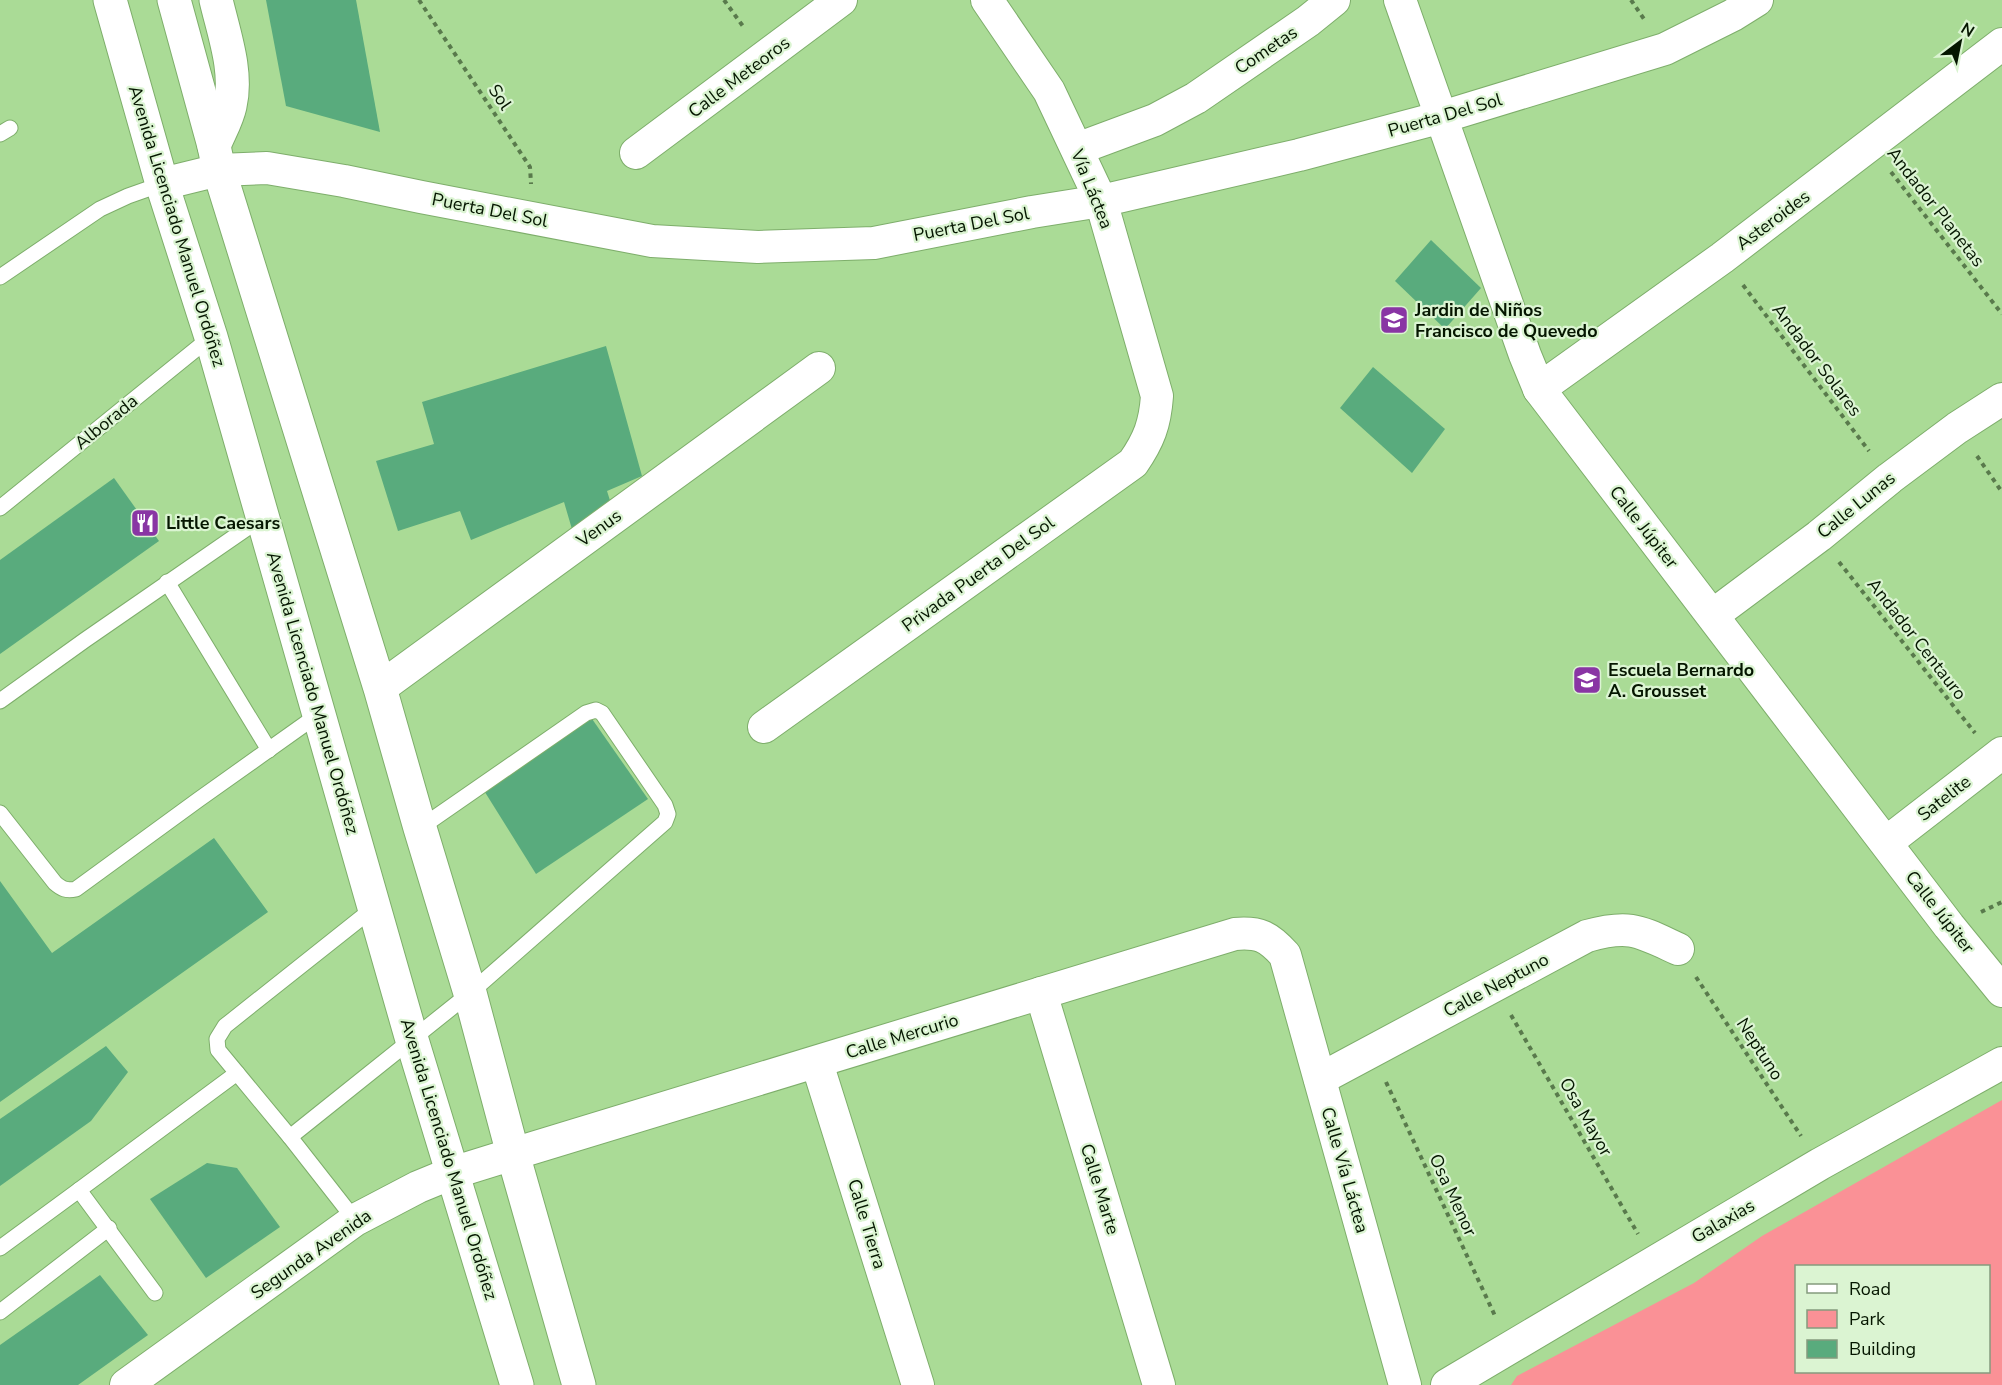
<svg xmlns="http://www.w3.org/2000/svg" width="2002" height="1385" font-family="'Nunito Sans',sans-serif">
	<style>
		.green { fill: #fa9196; fill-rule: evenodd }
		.building { fill: #59ab7d }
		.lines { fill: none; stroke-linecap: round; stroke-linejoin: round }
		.service-casing { stroke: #7eae6b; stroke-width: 17 }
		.minor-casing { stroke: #7eae6b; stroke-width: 34 }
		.tertiary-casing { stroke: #7eae6b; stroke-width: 35 }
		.secondary-casing { stroke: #7eae6b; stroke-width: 35 }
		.path { stroke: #597a4c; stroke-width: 4; stroke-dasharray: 4.5 4.5; stroke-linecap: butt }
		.service { stroke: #fff; stroke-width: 15 }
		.minor { stroke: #fff; stroke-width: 32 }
		.tertiary { stroke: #fff; stroke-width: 33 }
		.secondary { stroke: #fff; stroke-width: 33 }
		.labels { text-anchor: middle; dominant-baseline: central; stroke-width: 4.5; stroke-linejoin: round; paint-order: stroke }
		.street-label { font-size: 18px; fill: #051600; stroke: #dbf4d2 }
		.poi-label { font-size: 18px; font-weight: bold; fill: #051600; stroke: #dbf4d2; text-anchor: start }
	</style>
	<rect width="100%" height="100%" fill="#aadb96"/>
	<path class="green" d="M2002 1100V1385H1511L1517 1376 1694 1283 1762 1236ZM1796 1266H1988V1372H1796Z"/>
	<g class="building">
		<path d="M266 0H356L380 132 286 106Z"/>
		<path d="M1431 240 1481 288 1445 329 1395 281Z"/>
		<path d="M606 346 642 476 607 491 613 510 574 536 564 502 471 540 460 511 398 531 376 461 434 444 422 402Z"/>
		<path d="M1373 367 1445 429 1412 473 1340 408Z"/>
		<path d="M114 478 159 541 0 654V560Z"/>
		<path d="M590 716 648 799 536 874 483 789Z"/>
		<path d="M214 838 268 912 0 1102V881L52 953Z"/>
		<path d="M106 1046 128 1072 91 1121 0 1186V1119Z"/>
		<path d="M207 1163 237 1168 280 1227 206 1278 150 1199Z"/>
		<path d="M100 1275 148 1335 78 1385H0V1345Z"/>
	</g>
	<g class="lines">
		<g class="service-casing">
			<g id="service">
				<path d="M0 134 10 128"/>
				<path d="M0 277 100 209 128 196 162 184"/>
				<path d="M0 508 211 337"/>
				<path d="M167 582 269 750"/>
				<path d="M0 701 85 640 263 517"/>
				<path d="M0 813 55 883C62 889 66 891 76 889L198 800 319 714"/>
				<path d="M375 907 225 1026 217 1039 218 1050 290 1137 470 993 665 822 668 814 665 805 602 713 596 710 586 713 420 828"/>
				<path d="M290 1137 355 1220"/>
				<path d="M79 1190 237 1073"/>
				<path d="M0 1248 79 1190 155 1293"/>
				<path d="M0 1312 109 1228"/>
			</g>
		</g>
		<g class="minor-casing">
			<g id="minor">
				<path d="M1400 0 1525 355 1539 389 1949 926 2002 991"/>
				<path d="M1077 149 1155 120 1196 98 1308 21 1334 0"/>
				<path d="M636 153 841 0"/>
				<path d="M162 184 219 170 267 168 344 181 421 197 652 241 758 247 874 243 1032 212 1101 201 1299 155 1442 117 1665 49 1733 15 1757 0"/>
				<path d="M1539 389 1722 258 2002 44"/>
				<path d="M1713 615 1819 536 1890 478 1957 428 2002 399"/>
				<path d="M380 688 819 368"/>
				<path d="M764 727 1133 463C1149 440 1155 424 1157 396L1101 201 1049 91 987 0"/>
				<path d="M1887 842 2002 753"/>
				<path d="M1041 993 1159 1385"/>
				<path d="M817 1063 918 1385"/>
				<path d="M1320 1079 1587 936C1630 924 1639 931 1678 949"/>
				<path d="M126 1385 355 1220 418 1187 452 1173 513 1154 1235 934C1259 932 1268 936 1285 955L1405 1385"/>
				<path d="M1447 1385 1820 1164 2002 1063"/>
			</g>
		</g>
		<g class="tertiary-casing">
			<path id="tertiary" d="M214 146C219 133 227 120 230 106 238 72 224 34 216 0"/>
		</g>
		<g class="secondary-casing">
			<g id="secondary">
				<path d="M110 0 162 184 211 337 412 1040 517 1385"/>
				<path d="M174 0 214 146 219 170 380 688 420 828 470 993 513 1154 579 1385"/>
			</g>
		</g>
		<g class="path">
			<path d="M419 0 530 167 531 184"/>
			<path d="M724 0 745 29"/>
			<path d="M1631 0 1644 19"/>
			<path d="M1891 172 2002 314"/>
			<path d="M1743 285 1869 451"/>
			<path d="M1977 456 2002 492"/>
			<path d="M1839 562 1975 733"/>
			<path d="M1981 912 2002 902"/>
			<path d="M1696 977 1801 1136"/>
			<path d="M1511 1015 1638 1234"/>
			<path d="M1386 1082 1496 1318"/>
		</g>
		<use href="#service" class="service"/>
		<use href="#minor" class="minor"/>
		<use href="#tertiary" class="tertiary"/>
		<use href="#secondary" class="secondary"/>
	</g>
	<defs>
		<g id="school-square" transform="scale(1.5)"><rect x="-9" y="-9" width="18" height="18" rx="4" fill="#8935a4" stroke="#dbf4d2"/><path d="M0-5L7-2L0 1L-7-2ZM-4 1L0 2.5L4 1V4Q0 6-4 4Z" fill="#fff"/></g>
		<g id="restaurant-square" transform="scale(1.5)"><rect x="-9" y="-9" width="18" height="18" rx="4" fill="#8935a4" stroke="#dbf4d2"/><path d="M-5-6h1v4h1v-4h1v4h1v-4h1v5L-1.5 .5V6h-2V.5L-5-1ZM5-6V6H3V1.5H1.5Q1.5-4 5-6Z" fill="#fff"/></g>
	</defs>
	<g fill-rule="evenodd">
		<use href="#school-square" x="1394" y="320"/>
		<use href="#restaurant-square" x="145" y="523"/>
		<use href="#school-square" x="1587" y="680"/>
	</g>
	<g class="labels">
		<g class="street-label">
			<text transform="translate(1266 50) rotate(-34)">Cometas</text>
			<text transform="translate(739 77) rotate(-37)">Calle Meteoros</text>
			<text transform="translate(500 97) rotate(56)">Sol</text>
			<text transform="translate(1445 115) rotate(-16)">Puerta Del Sol</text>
			<text transform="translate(1092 189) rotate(68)">Vía Láctea</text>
			<text transform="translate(1936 207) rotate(52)">Andador Planetas</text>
			<text transform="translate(490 210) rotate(11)">Puerta Del Sol</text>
			<text transform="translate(1773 220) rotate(-37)">Asteroides</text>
			<text transform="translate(971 224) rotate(-11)">Puerta Del Sol</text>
			<text transform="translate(177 226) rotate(73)">Avenida Licenciado Manuel Ordóñez</text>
			<text transform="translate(1817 360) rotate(53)">Andador Solares</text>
			<text transform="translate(106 422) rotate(-39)">Alborada</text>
			<text transform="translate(1856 505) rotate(-39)">Calle Lunas</text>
			<text transform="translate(1644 527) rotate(52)">Calle Júpiter</text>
			<text transform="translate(599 528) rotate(-36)">Venus</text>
			<text transform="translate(978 574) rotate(-36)">Privada Puerta Del Sol</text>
			<text transform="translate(1917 639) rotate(52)">Andador Centauro</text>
			<text transform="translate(313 693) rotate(74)">Avenida Licenciado Manuel Ordóñez</text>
			<text transform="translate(1944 798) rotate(-38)">Satelite</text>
			<text transform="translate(1940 912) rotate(52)">Calle Júpiter</text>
			<text transform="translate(1496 985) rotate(-28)">Calle Neptuno</text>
			<text transform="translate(902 1036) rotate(-17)">Calle Mercurio</text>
			<text transform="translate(1760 1049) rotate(57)">Neptuno</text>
			<text transform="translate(1586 1117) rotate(60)">Osa Mayor</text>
			<text transform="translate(449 1159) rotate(73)">Avenida Licenciado Manuel Ordóñez</text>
			<text transform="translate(1345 1170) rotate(74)">Calle Vía Láctea</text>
			<text transform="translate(1100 1189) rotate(73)">Calle Marte</text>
			<text transform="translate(1453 1195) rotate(65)">Osa Menor</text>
			<text transform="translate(1723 1221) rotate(-30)">Galaxias</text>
			<text transform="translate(867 1224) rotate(73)">Calle Tierra</text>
			<text transform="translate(311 1254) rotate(-35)">Segunda Avenida</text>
		</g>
		<g class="poi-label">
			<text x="1415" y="310">Jardin de Niños<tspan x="1415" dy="21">Francisco de Quevedo</tspan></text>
			<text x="166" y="523">Little Caesars</text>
			<text x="1608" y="670">Escuela Bernardo<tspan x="1608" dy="21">A. Grousset</tspan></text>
		</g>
	</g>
	<rect x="1795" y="1265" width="195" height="108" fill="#dbf4d2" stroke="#859b7e" stroke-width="1.5"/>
	<rect x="1807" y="1284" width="30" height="9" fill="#ffffff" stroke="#859b7e" stroke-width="1.5"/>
	<text x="1849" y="1295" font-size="18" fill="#051600">Road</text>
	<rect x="1807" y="1310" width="30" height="18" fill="#fa9196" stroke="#859b7e" stroke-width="1.5"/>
	<text x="1849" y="1325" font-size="18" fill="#051600">Park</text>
	<rect x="1807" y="1340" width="30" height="18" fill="#59ab7d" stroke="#859b7e" stroke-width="1.5"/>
	<text x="1849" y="1355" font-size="18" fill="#051600">Building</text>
	<g transform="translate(1960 42) rotate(32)" stroke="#dbf4d2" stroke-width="4.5" paint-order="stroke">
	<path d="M0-4.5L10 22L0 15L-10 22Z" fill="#051600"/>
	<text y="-9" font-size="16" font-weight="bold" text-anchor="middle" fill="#051600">N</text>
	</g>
</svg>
